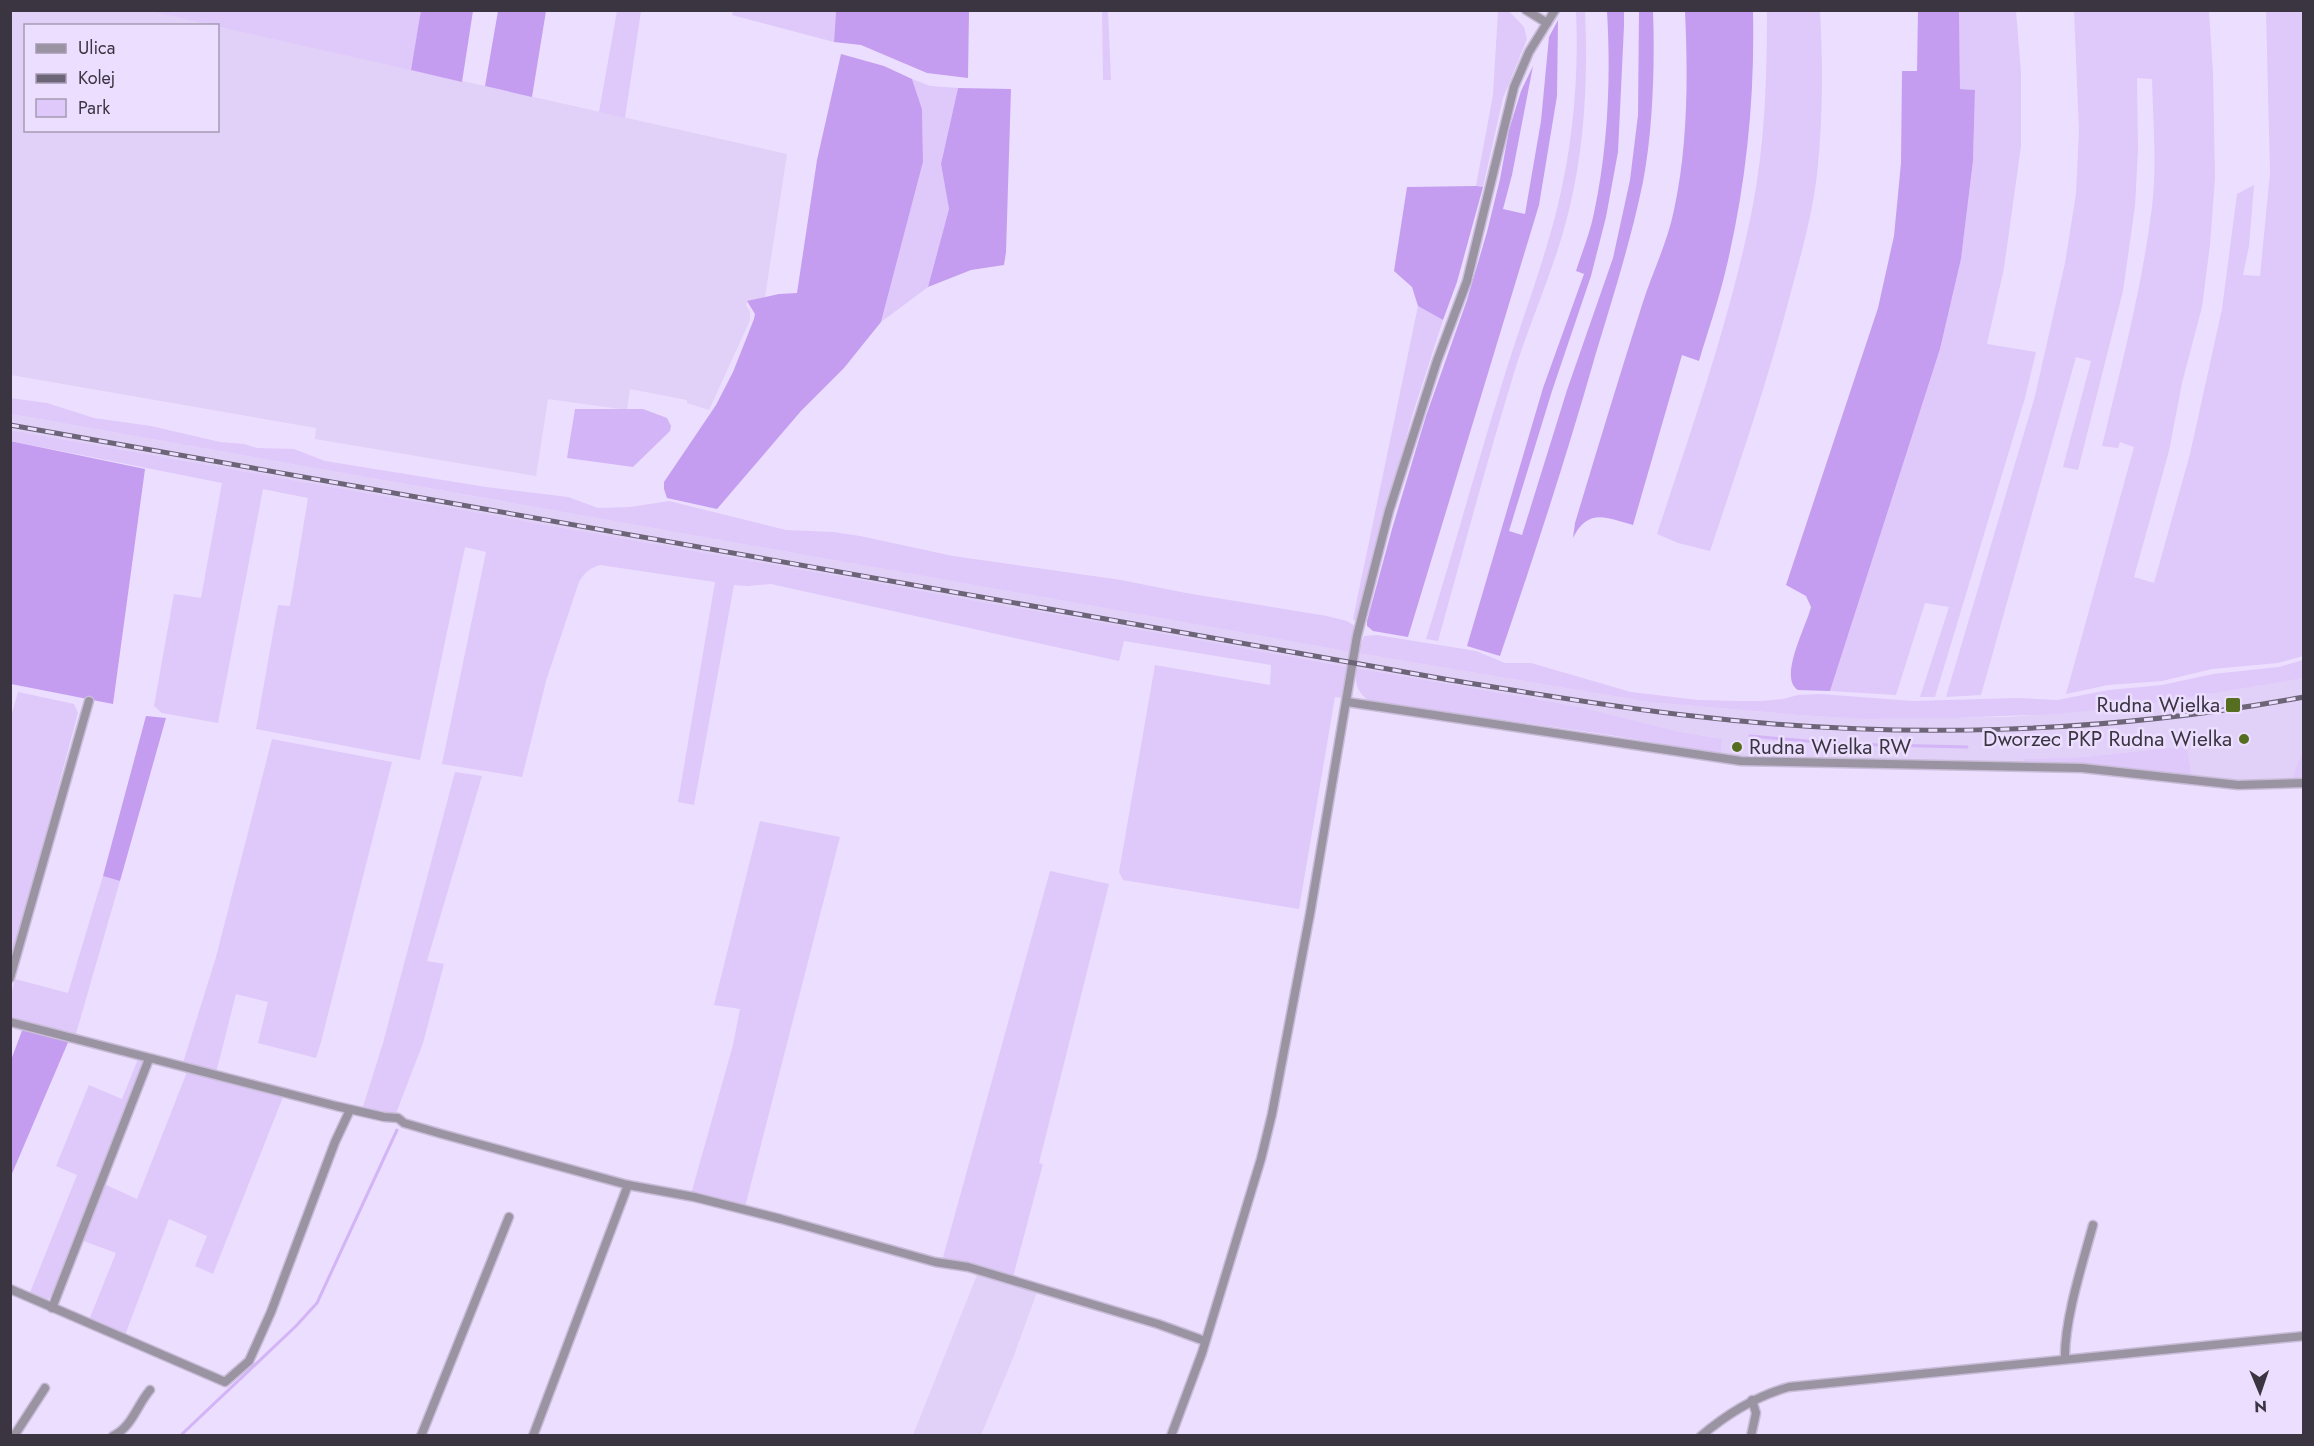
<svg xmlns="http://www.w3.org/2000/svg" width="2314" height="1446" font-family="Jost,sans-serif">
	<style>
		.built { fill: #e1d0f7 }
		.green { fill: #dfc8fa }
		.forest { fill: #c49df0 }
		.water { fill: #d3b4f7 }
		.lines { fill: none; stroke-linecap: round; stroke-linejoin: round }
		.stream { stroke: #d3b4f7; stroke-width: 3 }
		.street-casing { stroke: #c9bcd9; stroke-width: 11 }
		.street { stroke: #9a94a2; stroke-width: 8 }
		.rail-casing { stroke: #6c6477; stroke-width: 5 }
		.rail { stroke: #ecdeff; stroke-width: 3; stroke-dasharray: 9; stroke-linecap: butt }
		.poi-dot { fill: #556e1f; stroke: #ecdeff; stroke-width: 2 }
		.labels { text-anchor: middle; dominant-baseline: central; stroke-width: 5; stroke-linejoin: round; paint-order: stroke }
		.poi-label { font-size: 21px; fill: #3b3542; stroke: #ecdeff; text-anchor: end }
	</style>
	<rect width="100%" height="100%" fill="#ecdeff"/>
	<g class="built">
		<path d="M10 11H150L216 25 26 26V130H218V26L787 154 765 297 747 302 746 305 750 312V320L709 410 687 403V400L630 389 627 410 548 399 536 476 315 439 316 428 11 375Z"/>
		<path d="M10 414 1358 653 1649 702 1799 715 1863 719 2010 717 2135 706 2303 678V749L2293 773 2294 779 2260 782 2192 777 2187 746 2085 757 2025 759 2024 763 1743 757 1721 754 1722 739 1681 732 1581 707 1063 617 11 430Z"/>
		<path d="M977 1275 1037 1292 1013 1358 981 1435H913Z"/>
	</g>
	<g class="green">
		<path d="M733 10 836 11 834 42 732 15Z"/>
		<path d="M150 11H421L411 70Z"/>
		<path d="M617 11H641L625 118 599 112Z"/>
		<path d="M1102 11H1108L1111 80H1103Z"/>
		<path d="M1498 11H1509L1524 27 1527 39 1503 98 1483 187 1476 186 1493 95Z"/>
		<path d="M1576 11H1585C1588 77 1585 145 1569 210 1555 269 1528 324 1511 383 1485 468 1462 555 1438 641L1426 639C1452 556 1475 471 1501 387 1519 327 1542 269 1557 209 1573 145 1579 77 1576 11Z"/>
		<path d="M1767 11H1820C1823 64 1823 121 1817 174 1812 217 1800 258 1789 299 1767 384 1738 467 1710 551L1678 543 1657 534C1692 427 1730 320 1752 210 1765 145 1767 77 1767 11Z"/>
		<path d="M1959 11H2016L2021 73V146L2004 268 1987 344 2036 352 2025 398 1935 697H1920L1949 607 1925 603 1896 695 1830 691 1940 349 1961 259 1973 161 1975 90 1960 89Z"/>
		<path d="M2074 11H2209L2213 73 2215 178 2210 245 2202 307 2182 383 2169 451 2134 577 2154 583 2190 454 2222 309 2237 194 2254 185 2249 246 2243 275 2260 276 2270 173 2266 11H2303V656L2278 663 2212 669 2162 681 2108 685 2066 694 2134 447 2120 442 2118 448 2102 446C2121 367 2142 288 2152 207 2157 165 2153 121 2152 79L2137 78 2138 150 2135 206 2123 291 2078 470 2063 467 2091 361 2076 357 1981 695 1946 697 2035 396 2065 263 2076 194 2079 131Z"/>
		<path d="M912 79 930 86 958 88 941 164 949 209 928 287 881 322 923 162 922 109Z"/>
		<path d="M1418 306 1443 320 1413 413 1356 621 1353 619Z"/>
		<path d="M10 398 47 403 94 418 151 426 220 442 244 444 257 448 294 449 325 461 486 487 568 497 598 508 630 507 669 501 786 530 833 532 860 536 953 556 1121 580 1186 593 1327 616 1347 621 1355 626 1352 652 11 414Z"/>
		<path d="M10 430 1349 667 1343 698 1335 697 1299 909 1123 880 1119 872 1155 665 1270 685 1271 665 1124 641 1119 661 771 584 748 586 734 585 694 805 678 802 715 582 600 565C590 568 585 572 579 582L546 681 522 777 442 764 486 552 465 547 420 760 256 729 278 605 290 606 308 498 263 489 218 723 162 713 154 706 174 594 201 598 222 483 11 441Z"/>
		<path d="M1377 635 1476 651 1505 663H1531L1631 692 1698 700 1738 701H1762L1783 699 1798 695 1820 694 1913 701 2018 698 2057 700 2109 690 2162 685 2213 674 2279 667 2303 660 2304 678 2135 706 2055 714 1953 718 1863 719 1799 715 1649 702 1358 653 1364 636Z"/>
		<path d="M1356 668 1581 707 1681 732 1722 739 1721 754 1610 735 1369 701C1356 691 1355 683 1356 668Z"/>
		<path d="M18 692 74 704 78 713 11 963 10 720Z"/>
		<path d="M272 739 392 762 321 1042 316 1058 258 1043 268 1002 236 994 216 1073 182 1066 216 957Z"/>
		<path d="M2187 746 2192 777 2081 765 2024 763V759L2085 757Z"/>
		<path d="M2303 749V779H2294L2293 774Z"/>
		<path d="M455 772 482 776 427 961 444 964 423 1043 395 1116 362 1110 383 1043Z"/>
		<path d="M760 821 840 837 745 1207 691 1194 733 1045 740 1009 714 1005Z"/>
		<path d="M1050 871 1109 884 1039 1163 1043 1164 1013 1277 942 1261Z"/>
		<path d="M103 876 120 881 75 1037 11 1017V995L15 979 68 993Z"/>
		<path d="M138 1059 145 1061 52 1295 47 1300 29 1295 77 1175 56 1166 89 1085 122 1099Z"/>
		<path d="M187 1072 283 1097 213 1274 195 1266 207 1236 169 1219 125 1335 89 1320 116 1253 81 1240 104 1184 137 1199Z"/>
	</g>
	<g class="forest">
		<path d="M421 10 473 11 462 82 411 70Z"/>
		<path d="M498 11H546L532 97 485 86Z"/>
		<path d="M836 11H969L968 78 927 73 861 45 834 42Z"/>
		<path d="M1607 11H1624V26L1618 152 1606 217 1591 276 1552 391 1509 531 1522 535 1567 390 1613 258 1630 180 1638 115 1639 11H1653C1655 63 1653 131 1643 182 1631 240 1613 297 1596 353 1567 455 1534 556 1500 656L1467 646 1543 388 1584 274 1576 271C1582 252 1590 233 1594 213 1608 147 1611 78 1607 11Z"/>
		<path d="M1685 11H1753C1755 99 1746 187 1725 273 1718 302 1708 331 1699 361L1682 355 1633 525C1605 517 1588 508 1573 538L1575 523C1597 450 1619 377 1642 305 1652 273 1667 244 1674 210 1688 146 1688 76 1685 11Z"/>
		<path d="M1918 11H1959L1960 89 1975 90 1973 161 1961 259 1940 349 1830 691 1798 690C1778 678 1806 627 1811 607L1806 596 1786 585 1878 308 1894 236 1901 163 1902 71H1917Z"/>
		<path d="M1558 20 1557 96 1539 205 1408 637 1373 631 1367 626V621L1392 529 1426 416 1467 300 1487 232 1500 179 1509 130 1521 91 1533 66 1512 175 1503 209 1525 214 1541 121 1549 37Z"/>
		<path d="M841 54 884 66 912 79 922 109 923 162 881 322 844 368 801 411 717 509 667 498 664 489V482L716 405 733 372 754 319 755 314 747 301 779 294 797 293 817 160Z"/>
		<path d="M958 88 1011 89 1006 252 1004 265 971 270 928 287 949 209 941 164Z"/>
		<path d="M1476 186 1483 187 1457 282 1443 320 1418 306 1412 287 1394 271 1407 187Z"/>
		<path d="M10 441 145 469 113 704 11 684Z"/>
		<path d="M146 716 166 718 120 881 103 876Z"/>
		<path d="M23 1028 69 1040 11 1176V1060Z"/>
	</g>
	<path class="water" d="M575 409H643L667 418 671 426 670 431 633 467 567 458Z"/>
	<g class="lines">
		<g class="stream">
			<path d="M1750 736 1841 744 1967 747"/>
			<path d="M180 1436 296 1326 317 1303 397 1130"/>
		</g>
		<g class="street-casing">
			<g id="street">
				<path d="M1526 10 1547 23"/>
				<path d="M1347 702 1741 761 2082 768 2238 785 2304 783"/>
				<path d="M10 978 89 701"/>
				<path d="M10 1022 336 1106 384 1117 398 1118 404 1123 442 1134 628 1185 694 1197 781 1219 935 1262 968 1267 1158 1324 1205 1341"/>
				<path d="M10 1289 225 1382 249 1361 271 1312 335 1142 350 1110"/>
				<path d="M52 1308 149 1059"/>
				<path d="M2065 1359C2064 1320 2083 1262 2093 1225"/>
				<path d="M14 1436 45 1388"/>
				<path d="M113 1436C132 1427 137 1405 150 1390"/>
				<path d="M421 1436 509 1217"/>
				<path d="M533 1436 628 1185"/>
				<path d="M1171 1436 1202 1353 1261 1159 1272 1114 1310 914 1357 636 1389 511 1437 361 1467 281 1514 87 1529 52 1555 10"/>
				<path d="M1701 1436C1728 1413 1756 1396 1789 1387L2304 1336"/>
				<path d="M1751 1436 1756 1413 1752 1400"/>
			</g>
		</g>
		<use href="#street" class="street"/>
		<g class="rail-casing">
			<path id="rail" d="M10 425 1450 680C1531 693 1611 707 1693 716 1894 740 2104 734 2304 697"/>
		</g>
		<use href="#rail" class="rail"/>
	</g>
	<g class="poi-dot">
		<rect x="2225" y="697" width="16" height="16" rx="3"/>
		<circle cx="2244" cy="739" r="6"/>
		<circle cx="1737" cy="747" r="6"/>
	</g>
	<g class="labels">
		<g class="poi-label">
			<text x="2220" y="705">Rudna Wielka</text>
			<text x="2232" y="739">Dworzec PKP Rudna Wielka</text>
			<text x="1749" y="747" text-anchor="start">Rudna Wielka RW</text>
		</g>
	</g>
	<rect width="2314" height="1446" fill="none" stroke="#3b3542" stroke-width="24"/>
	<rect x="24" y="24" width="195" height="108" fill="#ecdeff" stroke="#a59ab3" stroke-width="1.5"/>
	<rect x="36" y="44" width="30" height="9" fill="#9a94a2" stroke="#a59ab3" stroke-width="1.5"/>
	<text x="78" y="54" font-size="18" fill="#3b3542">Ulica</text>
	<rect x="36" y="74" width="30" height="9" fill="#6c6477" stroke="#a59ab3" stroke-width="1.5"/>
	<text x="78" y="84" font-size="18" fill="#3b3542">Kolej</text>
	<rect x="36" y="99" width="30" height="18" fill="#dfc8fa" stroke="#a59ab3" stroke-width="1.5"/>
	<text x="78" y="114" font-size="18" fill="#3b3542">Park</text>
	<g transform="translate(2260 1392) rotate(178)" stroke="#ecdeff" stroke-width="4.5" paint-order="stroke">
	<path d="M0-4.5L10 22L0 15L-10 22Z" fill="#3b3542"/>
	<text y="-9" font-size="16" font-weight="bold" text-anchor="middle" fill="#3b3542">N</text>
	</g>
</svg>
